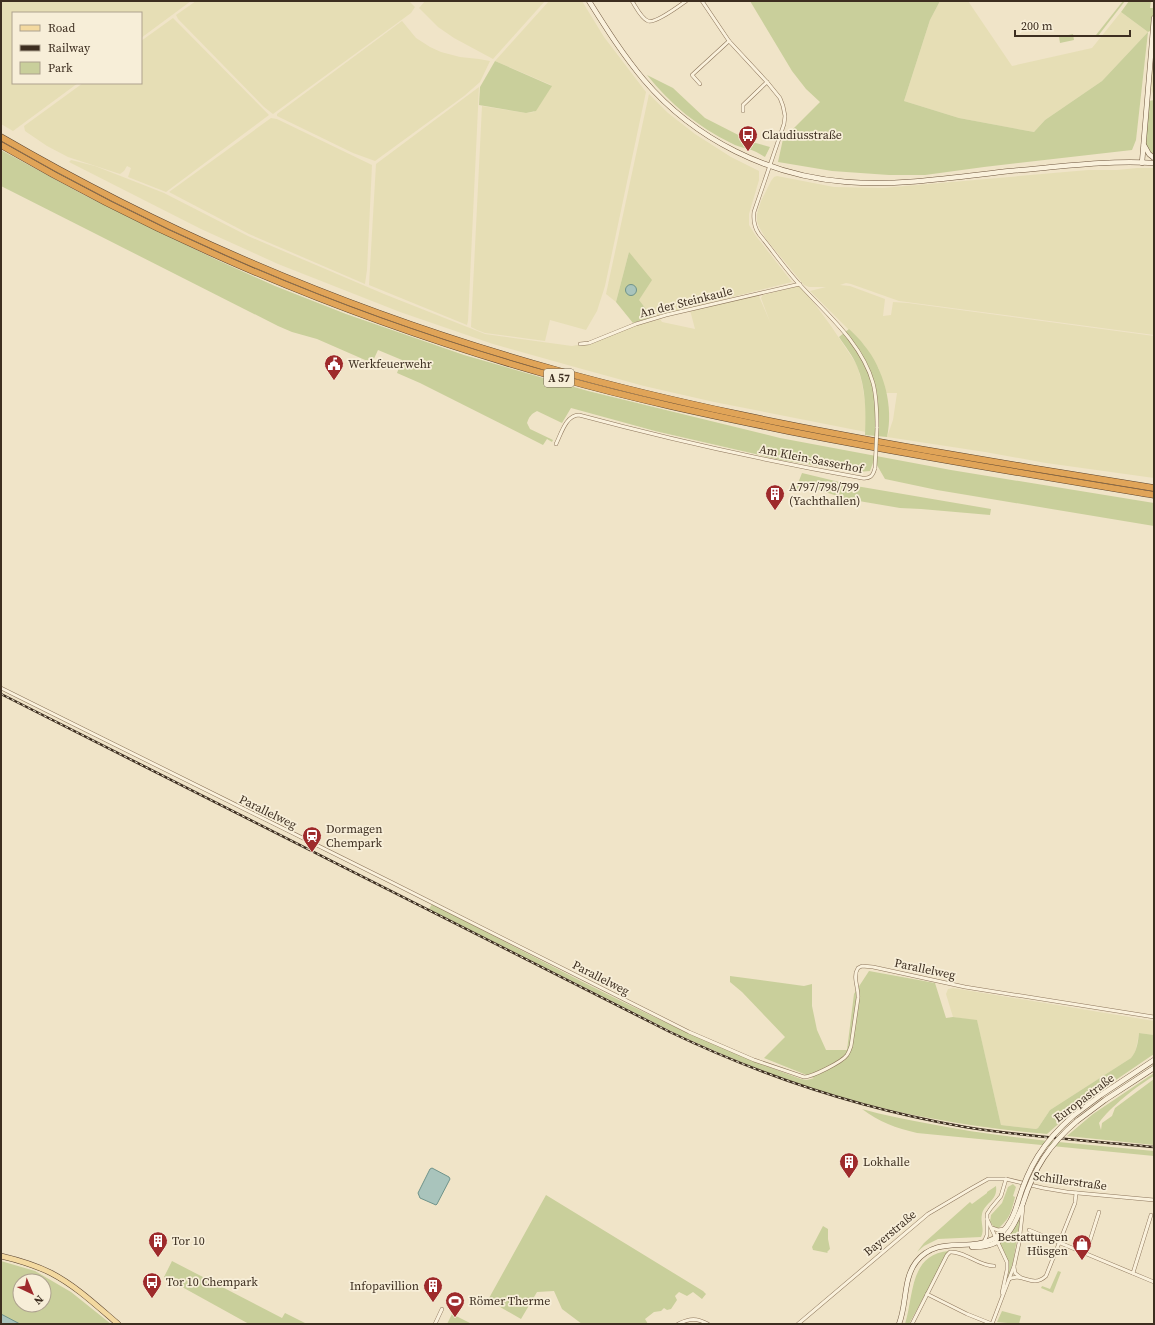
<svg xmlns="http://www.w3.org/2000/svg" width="1155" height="1325" font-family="'Source Serif 4',serif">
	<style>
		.farmland { fill: #e6deb5 }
		.green { fill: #c9cf9b; fill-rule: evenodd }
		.water { fill: #a9c4bc; stroke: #6f938a }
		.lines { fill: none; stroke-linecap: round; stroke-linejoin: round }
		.street-casing { stroke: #8d765c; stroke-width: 4 }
		.secondary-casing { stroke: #6f573f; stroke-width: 5.5 }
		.primary-casing { stroke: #5b4430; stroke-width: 6 }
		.highway-casing { stroke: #5b4430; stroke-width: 7 }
		.street { stroke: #faf1dc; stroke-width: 3 }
		.secondary { stroke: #faf1dc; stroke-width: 4.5 }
		.primary { stroke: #f3d9a0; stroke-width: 5 }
		.highway { stroke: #e0a458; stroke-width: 6 }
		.rail-casing { stroke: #3d2e20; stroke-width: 2.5 }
		.rail { stroke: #f7eed8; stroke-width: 1; stroke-dasharray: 3; stroke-linecap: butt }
		.street-bridge-casing { stroke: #8d765c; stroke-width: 4; stroke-linecap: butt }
		.secondary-bridge-casing { stroke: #6f573f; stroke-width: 5.5; stroke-linecap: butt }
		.street-bridge { stroke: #faf1dc; stroke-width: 3 }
		.secondary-bridge { stroke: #faf1dc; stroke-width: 4.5 }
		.labels { text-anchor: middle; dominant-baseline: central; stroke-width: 3.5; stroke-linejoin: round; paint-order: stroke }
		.shield { fill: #f7eed8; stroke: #756857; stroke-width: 1 }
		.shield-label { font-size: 11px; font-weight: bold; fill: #3d2e20 }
		.poi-label { font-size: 12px; fill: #3d2e20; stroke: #f7eed8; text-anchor: start }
		.street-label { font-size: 12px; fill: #3d2e20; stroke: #f7eed8 }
	</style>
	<rect width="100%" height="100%" fill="#f0e4c8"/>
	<g class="farmland">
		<path d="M1 1H191L141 38V13H13V83H78L13 131 1 124Z"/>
		<path d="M196 1H409L415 7 411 13 273 114 264 107 178 19 176 15Z"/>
		<path d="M425 1H545L493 59 454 38 438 27 419 8Z"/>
		<path d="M549 1H582L604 37 646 92 605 286 597 311 586 330 550 320 545 341 485 333 477 330 471 327 482 106 526 113 534 112 551 85 495 61Z"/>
		<path d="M940 1H968L1012 66 1092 48 1121 12 1148 32 1102 81 1045 120 1034 132 959 118 904 101 930 20Z"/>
		<path d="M173 18 269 115 166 192 128 177 131 168 127 166 124 171 120 174 68 157 47 146 25 131 24 126 83 83H141V41Z"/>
		<path d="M402 21 416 38 430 47 441 52 460 57 479 59 490 61 480 82 464 96 375 161 353 153 277 116V114Z"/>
		<path d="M1154 44V96L1151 89Z"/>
		<path d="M479 87 468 321 467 325 369 285 376 164Z"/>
		<path d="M649 94 668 113 695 134 731 157 759 171V180L749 214V225L756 236 792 282 652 317 638 300 629 252 616 302 606 294Z"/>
		<path d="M271 118 277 119 372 165 367 270 365 284 249 234 169 192Z"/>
		<path d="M71 160 95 166 164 193 248 236 384 294 485 334 572 346 589 343 637 325 660 319 662 322 695 329 690 310 758 294 770 322 761 298 763 295 799 286 814 303 831 326 857 365 862 383 866 408V432L714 402 644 386 582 369 493 344 400 312 278 264 201 229 69 162Z"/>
		<path d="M1137 168H1154V335L899 301 851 284 846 283 840 285 850 286 885 299 883 316 891 315 893 302 908 303 1154 336V478L1046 463 985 452 887 437 893 420 897 393H886L879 369 864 345 810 291 826 287H809L804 285 766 239 759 227 757 221V214L761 201 771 181 774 177 777 176 834 187 883 188 1088 170H1117Z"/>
		<path d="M953 988 1154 1021V1035L1139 1033 1136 1049 1134 1054 1131 1058 1050 1110 1038 1128 1036 1129 1001 1125 977 1021 953 1017 946 994 948 989Z"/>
	</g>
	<g class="green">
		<path d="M750 1H940L930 20 904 101 959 118 1034 132 1045 120 1102 81 1148 32 1121 12 1129 1H1151L1150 8H1154V29L1148 32 1136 140 1132 150 984 167 925 175H889L832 171 778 162 783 139 820 102 806 89 792 71Z"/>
		<path d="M1123 1H1125L1098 36 1096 35Z"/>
		<path d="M1073 34 1074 40 1060 43 1059 37Z"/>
		<path d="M495 61 552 86 536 111 526 113 479 105 480 87Z"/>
		<path d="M647 75 673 88 705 118 752 142 770 147 765 157C760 154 754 150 748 149 742 147 736 146 731 143 698 127 670 104 647 75Z"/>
		<path d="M1154 100V153H1150L1146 144 1149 104V101Z"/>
		<path d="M1 150 84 195 215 259 275 286 346 314 464 355 588 391 780 438 951 470 1154 503V526L937 490 885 479 874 460 870 471 858 472 781 460 655 431 571 408 562 423 537 411C531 414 529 417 527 423L530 429 553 440 552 442 547 439 543 445 420 383 397 373 402 360 378 350 372 363 317 339 292 332 278 326 1 186Z"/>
		<path d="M629 252 652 280 639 300 652 317 633 323 616 302Z"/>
		<path d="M849 329C854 334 860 339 864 345 884 369 894 407 887 437L865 435C866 412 866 388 857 366 853 356 845 346 839 337Z"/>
		<path d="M802 473 856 486 991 509 990 515 921 509 900 508 847 499 803 485 795 491Z"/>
		<path d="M432 904C553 966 673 1033 801 1079L807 1080 814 1078 764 1058 785 1037 742 992 730 982V976L804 986 812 984V1006L817 1030 826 1050H847L854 994 869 971 935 983 946 1018 953 1017 977 1020 1001 1125 1036 1129 1038 1128 1050 1110 1131 1058C1137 1051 1138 1042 1139 1033L1154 1035V1054L1082 1103 1047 1134C978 1128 909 1117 842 1097 785 1081 731 1059 677 1034L429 909Z"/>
		<path d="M1154 1073V1076C1138 1085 1109 1108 1099 1123L1101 1130 1102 1123 1112 1116 1115 1108 1154 1079V1145L1067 1136 1093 1114Z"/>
		<path d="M862 1109C883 1115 904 1119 925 1123 1000 1138 1077 1144 1154 1151V1156L917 1133C896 1128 879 1122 862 1109Z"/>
		<path d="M1013 1184 1016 1187 1013 1196 1015 1197C1011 1213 1010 1218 998 1229L994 1227 990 1222 991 1215 1002 1203 1008 1187Z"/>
		<path d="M996 1186C998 1201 985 1202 982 1214 980 1222 985 1230 981 1237L938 1239 924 1246 917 1252 924 1243 970 1202 972 1204 987 1193V1192Z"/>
		<path d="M546 1195 703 1291 706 1294 702 1299 693 1292 687 1296 679 1292 675 1296 677 1300 671 1309 667 1310 664 1308 661 1311 654 1312 645 1319 648 1324H582L562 1309 554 1291 537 1292 521 1319 488 1300Z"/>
		<path d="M1019 1220 1020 1221 1013 1262 1007 1282 1006 1281C1014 1261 1004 1259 1000 1243L1011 1233Z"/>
		<path d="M823 1226 828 1229V1239L830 1249 827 1252 828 1253 813 1250 812 1247Z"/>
		<path d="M949 1251 909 1324H905C914 1296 909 1254 949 1251Z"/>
		<path d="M1 1261 35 1271 71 1292 111 1324H20L1 1315ZM20 1281H44V1305H20Z"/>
		<path d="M172 1261 282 1318 285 1313 307 1324H249L164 1277Z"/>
		<path d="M1058 1271 1061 1272 1053 1293 1041 1288 1042 1286 1050 1289Z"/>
		<path d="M1002 1311 1021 1316 1019 1324 997 1322Z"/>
		<path d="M452 1314 472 1324H447Z"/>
	</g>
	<g class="water">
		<circle cx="631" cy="290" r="5.5"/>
		<path d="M432 1168 449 1177 450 1179 437 1204 436 1205 420 1198 418 1193 430 1169Z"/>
		<path d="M1 1314 20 1324H1Z"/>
	</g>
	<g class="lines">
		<g class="street-casing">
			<g id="street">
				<path d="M632 1C636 7 641 18 648 21 655 24 679 6 686 1"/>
				<path d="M702 1 729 41 767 82 780 98 783 106 785 116 784 124 754 212C753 221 754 227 759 234 773 251 786 270 801 286 828 315 862 344 873 383 877 398 877 413 877 428"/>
				<path d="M700 84 692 75 729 41"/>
				<path d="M743 111V105L767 82"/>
				<path d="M580 344 589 343 636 324 666 315 800 284"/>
				<path d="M556 444C561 434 566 415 579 415 672 440 767 461 862 478 870 479 873 476 875 468"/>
				<path d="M1 688 391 882 689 1032 754 1060 804 1077C812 1077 842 1062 847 1055 849 1052 850 1049 851 1046L858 998C859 988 852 977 858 968L862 966 873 967 965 987 1154 1017"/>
				<path d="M987 1219 1007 1262V1270L1002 1293"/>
				<path d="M992 1228 998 1230 1004 1229"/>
				<path d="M1029 1230 1154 1282"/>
				<path d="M984 1242 987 1235V1214L991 1208 1001 1196 1006 1179"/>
				<path d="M1086 1253 1099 1212"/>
				<path d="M1014 1267 1015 1273 1020 1277"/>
				<path d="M1133 1273 1151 1215"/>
				<path d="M1009 1279C1023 1272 1032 1289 1046 1276L1075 1203 1076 1193"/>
				<path d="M927 1294 967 1314 992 1324"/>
				<path d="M435 1324 442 1309"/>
				<path d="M678 1324C690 1318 697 1318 708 1324"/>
				<path d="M798 1324 928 1214 972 1188 988 1179H1006L1043 1188 1067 1192 1154 1200"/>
				<path d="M912 1324 947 1255 950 1252C965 1251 978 1266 994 1266"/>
				<path d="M992 1324 1014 1266 1019 1243 1023 1207"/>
			</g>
		</g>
		<g class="secondary-casing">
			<g id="secondary">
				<path d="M589 1C606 28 623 55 644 80 695 140 769 176 847 182 901 186 957 177 1010 171 1058 167 1106 160 1154 163"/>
				<path d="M1144 145 1149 154 1154 158"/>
				<path d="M1142 163 1154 18"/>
				<path d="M1073 1116 1101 1095 1154 1060"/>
				<path d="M1077 1121 1105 1100 1154 1068"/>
				<path d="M972 1247C1004 1248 1014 1229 1023 1203"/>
				<path d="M899 1324C907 1304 903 1279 916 1262 946 1224 996 1272 1017 1205"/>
			</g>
		</g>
		<g class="primary-casing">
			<path id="primary" d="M1 1256C18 1260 35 1265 51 1273 76 1286 97 1306 118 1324"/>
		</g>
		<g class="highway-casing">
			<g id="highway">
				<path d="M1 137C175 238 362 316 556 370 677 404 801 428 925 450 1001 463 1078 476 1154 488"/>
				<path d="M1 145C175 246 362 323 556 377 633 399 710 415 788 431 909 455 1032 475 1154 495"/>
			</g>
		</g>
		<use href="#street" class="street"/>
		<use href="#secondary" class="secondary"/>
		<use href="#primary" class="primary"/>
		<use href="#highway" class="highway"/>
		<g class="rail-casing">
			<path id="rail" d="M1 694 670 1032C764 1077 862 1109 965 1127 1027 1137 1091 1141 1154 1147"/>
		</g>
		<use href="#rail" class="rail"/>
		<g class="street-bridge-casing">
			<path id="street-bridge" d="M875 468 877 428"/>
		</g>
		<g class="secondary-bridge-casing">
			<g id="secondary-bridge">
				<path d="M1023 1203C1034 1168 1049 1145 1077 1121"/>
				<path d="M1017 1205C1028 1167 1043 1142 1073 1116"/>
			</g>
		</g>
		<use href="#street-bridge" class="street-bridge"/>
		<use href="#secondary-bridge" class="secondary-bridge"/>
	</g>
	<defs>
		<g id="bus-pin" transform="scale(1)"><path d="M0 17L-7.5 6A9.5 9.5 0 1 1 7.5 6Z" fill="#9e2a2b" stroke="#f7eed8"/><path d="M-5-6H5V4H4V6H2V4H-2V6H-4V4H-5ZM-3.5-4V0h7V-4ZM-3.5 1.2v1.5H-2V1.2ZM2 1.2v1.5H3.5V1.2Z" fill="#fff"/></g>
		<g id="civic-pin" transform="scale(1)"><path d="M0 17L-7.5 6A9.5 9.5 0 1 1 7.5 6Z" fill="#9e2a2b" stroke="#f7eed8"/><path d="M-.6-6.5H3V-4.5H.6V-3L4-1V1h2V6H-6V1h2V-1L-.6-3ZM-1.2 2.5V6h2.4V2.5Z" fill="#fff"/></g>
		<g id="building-pin" transform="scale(1)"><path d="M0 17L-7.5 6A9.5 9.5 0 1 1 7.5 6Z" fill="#9e2a2b" stroke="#f7eed8"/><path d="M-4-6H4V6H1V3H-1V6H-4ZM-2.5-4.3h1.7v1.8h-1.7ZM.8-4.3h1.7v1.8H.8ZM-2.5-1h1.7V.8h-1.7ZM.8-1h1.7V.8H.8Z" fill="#fff"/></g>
		<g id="station-pin" transform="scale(1)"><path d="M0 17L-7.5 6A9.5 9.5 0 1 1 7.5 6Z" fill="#9e2a2b" stroke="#f7eed8"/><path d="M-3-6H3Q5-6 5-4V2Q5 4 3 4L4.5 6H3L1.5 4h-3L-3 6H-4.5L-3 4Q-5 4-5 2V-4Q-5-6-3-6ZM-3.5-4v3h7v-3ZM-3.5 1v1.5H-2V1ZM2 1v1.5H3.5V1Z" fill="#fff"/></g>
		<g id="shop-pin" transform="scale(1)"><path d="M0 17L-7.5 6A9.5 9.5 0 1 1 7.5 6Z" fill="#9e2a2b" stroke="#f7eed8"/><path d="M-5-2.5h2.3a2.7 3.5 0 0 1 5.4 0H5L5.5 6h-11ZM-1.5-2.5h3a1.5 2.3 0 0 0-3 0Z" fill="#fff"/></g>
		<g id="stadium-pin" transform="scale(1)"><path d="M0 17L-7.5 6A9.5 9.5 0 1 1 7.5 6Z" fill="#9e2a2b" stroke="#f7eed8"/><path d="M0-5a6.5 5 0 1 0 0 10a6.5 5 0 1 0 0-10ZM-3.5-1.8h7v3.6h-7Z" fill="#fff"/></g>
	</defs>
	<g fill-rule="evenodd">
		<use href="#bus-pin" x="748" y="135"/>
		<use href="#civic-pin" x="334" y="364"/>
		<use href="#building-pin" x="775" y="494"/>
		<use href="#station-pin" x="312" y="836"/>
		<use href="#building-pin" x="849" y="1162"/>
		<use href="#building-pin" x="158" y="1241"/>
		<use href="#shop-pin" x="1082" y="1244"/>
		<use href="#bus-pin" x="152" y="1282"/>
		<use href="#building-pin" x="433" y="1286"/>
		<use href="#stadium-pin" x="455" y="1301"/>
	</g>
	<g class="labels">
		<rect class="shield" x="544" y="369" width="30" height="18" rx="3"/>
		<g class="shield-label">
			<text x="559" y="378">A 57</text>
		</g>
		<g class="poi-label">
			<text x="762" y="135">Claudiusstraße</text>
			<text x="348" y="364">Werkfeuerwehr</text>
			<text x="789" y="487">A797/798/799<tspan x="789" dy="14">(Yachthallen)</tspan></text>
			<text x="326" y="829">Dormagen<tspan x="326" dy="14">Chempark</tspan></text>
			<text x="863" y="1162">Lokhalle</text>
			<text x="1068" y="1237" text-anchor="end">Bestattungen<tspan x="1068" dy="14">Hüsgen</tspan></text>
			<text x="172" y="1241">Tor 10</text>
			<text x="166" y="1282">Tor 10 Chempark</text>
			<text x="419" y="1286" text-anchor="end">Infopavillion</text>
			<text x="469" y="1301">Römer Therme</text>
		</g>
		<g class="street-label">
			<text transform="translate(686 302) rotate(-14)">An der Steinkaule</text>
			<text transform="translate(811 459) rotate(11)">Am Klein-Sasserhof</text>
			<text transform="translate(268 812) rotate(26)">Parallelweg</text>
			<text transform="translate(925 969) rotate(12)">Parallelweg</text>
			<text transform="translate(601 978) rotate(27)">Parallelweg</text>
			<text transform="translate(1084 1098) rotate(-37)">Europastraße</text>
			<text transform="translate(1070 1181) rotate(8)">Schillerstraße</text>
			<text transform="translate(890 1233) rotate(-40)">Bayerstraße</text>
		</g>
	</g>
	<rect width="1155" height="1325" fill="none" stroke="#3d2e20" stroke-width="4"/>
	<rect x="12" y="12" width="130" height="72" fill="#f7eed8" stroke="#ada18e"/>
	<rect x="20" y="25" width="20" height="6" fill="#f3d9a0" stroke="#ada18e"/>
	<text x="48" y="32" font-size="12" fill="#3d2e20">Road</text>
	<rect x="20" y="45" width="20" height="6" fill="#3d2e20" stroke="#ada18e"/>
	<text x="48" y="52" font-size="12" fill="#3d2e20">Railway</text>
	<rect x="20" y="62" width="20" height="12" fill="#c9cf9b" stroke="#ada18e"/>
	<text x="48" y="72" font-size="12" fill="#3d2e20">Park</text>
	<g transform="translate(32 1293) rotate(136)"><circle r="19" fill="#f7eed8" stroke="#ada18e"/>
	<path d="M0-3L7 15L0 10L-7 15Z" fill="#9e2a2b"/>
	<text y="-6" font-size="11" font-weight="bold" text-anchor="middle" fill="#3d2e20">N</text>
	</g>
	<path d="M1015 30v6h115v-6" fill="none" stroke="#3d2e20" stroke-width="2"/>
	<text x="1021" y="30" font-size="12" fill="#3d2e20" stroke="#f7eed8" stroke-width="3" paint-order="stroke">200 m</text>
</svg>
